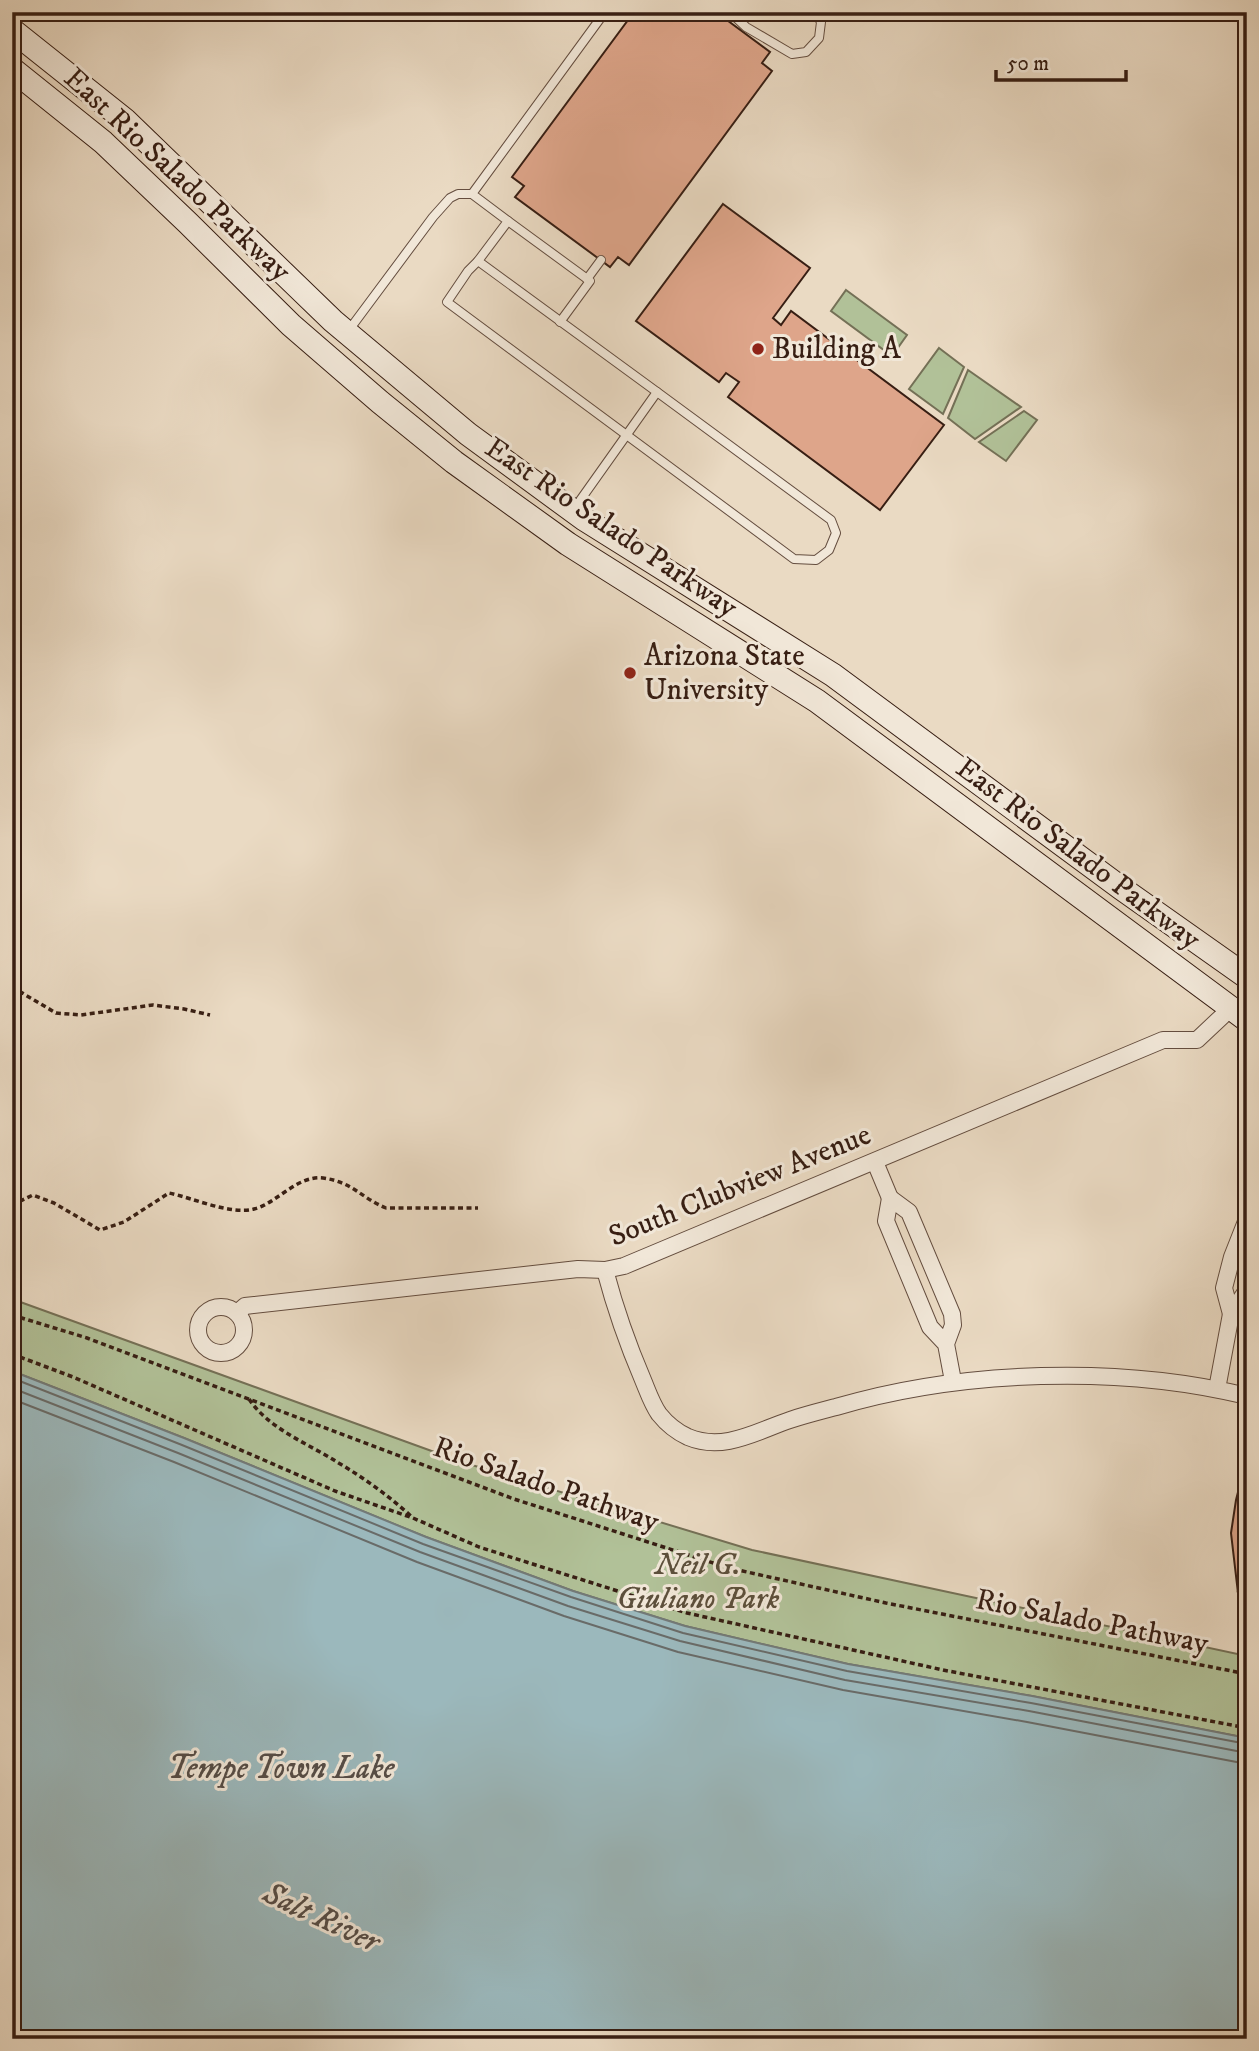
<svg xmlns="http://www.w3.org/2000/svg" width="1259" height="2051" font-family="'IM FELL DW Pica',serif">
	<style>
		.green { fill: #b1c198; stroke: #747056; stroke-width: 2 }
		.water { fill: #9bb8bc; stroke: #737a78; stroke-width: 2 }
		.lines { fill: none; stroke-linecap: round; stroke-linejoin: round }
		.shore { stroke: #696b68; stroke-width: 2 }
		.building { fill: #dea58a; stroke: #371e13; stroke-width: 2 }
		.service-casing { stroke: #644d3f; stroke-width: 10 }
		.minor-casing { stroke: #644d3f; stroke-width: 18 }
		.secondary-casing { stroke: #371e13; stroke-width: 25 }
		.path { stroke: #371e13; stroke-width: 3.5; stroke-dasharray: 5 3.5; stroke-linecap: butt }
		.service { stroke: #f1e7d8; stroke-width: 8 }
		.minor { stroke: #f1e7d8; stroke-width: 16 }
		.secondary { stroke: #f1e7d8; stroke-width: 23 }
		.poi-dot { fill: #8f2418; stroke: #f1e7d8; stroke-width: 2.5 }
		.labels { text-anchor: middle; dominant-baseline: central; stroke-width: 6; stroke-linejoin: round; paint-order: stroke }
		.street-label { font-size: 30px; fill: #371e13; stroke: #f1e7d8 }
		.poi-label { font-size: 30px; fill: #371e13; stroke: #f1e7d8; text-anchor: start }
		.park-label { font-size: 30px; font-style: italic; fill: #5c4f3b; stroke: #f1e7d8 }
		.water-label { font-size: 32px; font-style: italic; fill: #554c46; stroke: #f1e7d8 }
	</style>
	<rect width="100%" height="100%" fill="#eadac3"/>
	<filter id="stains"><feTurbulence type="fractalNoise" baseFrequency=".00286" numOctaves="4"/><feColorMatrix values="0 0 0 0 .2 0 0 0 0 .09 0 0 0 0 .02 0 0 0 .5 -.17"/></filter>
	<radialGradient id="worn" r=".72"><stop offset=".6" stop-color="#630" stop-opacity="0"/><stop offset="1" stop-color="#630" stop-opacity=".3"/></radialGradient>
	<g class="green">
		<path d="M846 290 907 335 892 356 831 311Z"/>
		<path d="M939 348 964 367 943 414 909 389Z"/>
		<path d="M968 370 1021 407 975 439 948 418Z"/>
		<path d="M1024 411 1037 420 1006 461 979 442Z"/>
		<path d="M12 1299 462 1462 752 1550 1247 1656V1738L1032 1696 848 1664 685 1626 573 1591 426 1537 184 1438 12 1371Z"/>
	</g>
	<path class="water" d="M12 1371 184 1438 426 1537 573 1591 685 1626 848 1664 1032 1696 1247 1738V2039H12Z"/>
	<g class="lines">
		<g class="shore">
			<path d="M12 1378 182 1445 423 1544 571 1597 683 1633 847 1671 1031 1703 1247 1744"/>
			<path d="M12 1388 178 1453 420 1552 568 1606 680 1641 845 1680 1029 1711 1247 1753"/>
			<path d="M12 1399 174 1462 417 1562 564 1616 678 1652 843 1690 1027 1722 1247 1764"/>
		</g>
	</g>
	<g class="building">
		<path d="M634 12H716L770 52 762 63 772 71 629 265 618 257 610 267 515 197 524 186 512 177Z"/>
		<path d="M723 204 810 268 773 318 781 325 791 311 944 425 880 510 728 397 739 382 726 373 719 382 636 321Z"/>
		<path d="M1247 1457V1600L1238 1593 1231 1533 1236 1500Z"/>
		<path d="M1238 1593 1247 1600V1646L1244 1645Z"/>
	</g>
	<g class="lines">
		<g class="service-casing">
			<g id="service">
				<path d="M730 12 746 27 792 54 806 52 819 38 821 22 815 12"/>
				<path d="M508 221 590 281 560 322"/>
				<path d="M478 261 468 271 447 302 794 559 816 560 829 550 836 533 831 520 657 392"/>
				<path d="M587 279 601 260"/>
				<path d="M349 330 433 217 450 198 458 194H472"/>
				<path d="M574 509 657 392 478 261 508 221 472 194 605 12"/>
			</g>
		</g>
		<g class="minor-casing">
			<g id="minor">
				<path d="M875 1162 890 1198"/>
				<path d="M605 1270C615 1308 628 1345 643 1380 648 1392 652 1404 659 1414 667 1424 677 1432 688 1437 724 1452 757 1431 790 1420 805 1415 821 1411 836 1407 961 1370 1120 1365 1247 1396"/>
				<circle cx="221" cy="1330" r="23"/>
				<path d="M237 1313 245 1306 578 1269 605 1270 624 1266 1163 1040H1197L1231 1008"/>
				<path d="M1231 1314 1224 1288 1232 1257 1247 1219"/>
				<path d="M946 1344 953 1325 952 1314 909 1212 890 1198 886 1221 930 1327 946 1344 953 1381"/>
				<path d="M1217 1389 1231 1314 1247 1290"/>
			</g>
		</g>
		<g class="secondary-casing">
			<g id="secondary">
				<path d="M12 30 125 120 333 321 468 434 584 519 833 675 1121 888 1247 977"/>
				<path d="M12 69 103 142 188 223 291 325 380 402 454 462 568 544 817 701 1247 1020"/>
			</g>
		</g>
		<g class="path">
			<path d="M12 987 56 1013 81 1015 153 1005 184 1009 210 1015"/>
			<path d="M12 1205 33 1195 54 1203 100 1230 124 1222 169 1193C193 1198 230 1215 254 1209 276 1204 297 1175 323 1178 353 1182 361 1198 386 1208H478"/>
			<path d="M12 1315 87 1338 514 1499 729 1568 886 1603 1247 1674"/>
			<path d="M12 1354 73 1377 335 1491 413 1518 479 1547 687 1613 943 1670 1247 1728"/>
			<path d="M249 1399C269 1429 307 1443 337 1462 364 1478 389 1496 412 1517"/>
		</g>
		<use href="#service" class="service"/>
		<use href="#minor" class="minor"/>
		<use href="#secondary" class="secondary"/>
	</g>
	<g class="poi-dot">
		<circle cx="758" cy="349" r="7"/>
		<circle cx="630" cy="673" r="7"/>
	</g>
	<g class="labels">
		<g class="street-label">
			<text transform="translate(177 175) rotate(43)">East Rio Salado Parkway</text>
			<text transform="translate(611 528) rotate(34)">East Rio Salado Parkway</text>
			<text transform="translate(1078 854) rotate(37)">East Rio Salado Parkway</text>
			<text transform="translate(740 1186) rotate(-22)">South Clubview Avenue</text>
			<text transform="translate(546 1485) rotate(19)">Rio Salado Pathway</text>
			<text transform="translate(1092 1622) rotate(11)">Rio Salado Pathway</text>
		</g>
		<g class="poi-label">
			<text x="772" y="349">Building A</text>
			<text x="644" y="656">Arizona State<tspan x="644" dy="34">University</tspan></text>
		</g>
		<g class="park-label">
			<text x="698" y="1565">Neil G.<tspan x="698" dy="34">Giuliano Park</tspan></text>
		</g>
		<g class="water-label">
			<text x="281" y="1769">Tempe Town Lake</text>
			<text transform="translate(321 1918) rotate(25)">Salt River</text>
		</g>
	</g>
	<rect width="1259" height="2051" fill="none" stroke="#eadac3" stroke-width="42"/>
	<rect x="14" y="14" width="1231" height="2023" fill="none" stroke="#371e13" stroke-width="3.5"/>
	<rect x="21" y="21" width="1217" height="2009" fill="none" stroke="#371e13" stroke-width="2"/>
	<path d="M996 70v10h130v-10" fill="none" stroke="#371e13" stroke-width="3.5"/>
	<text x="1007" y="70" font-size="21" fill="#371e13" stroke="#f1e7d8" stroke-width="5" paint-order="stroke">50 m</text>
	<rect width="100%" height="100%" filter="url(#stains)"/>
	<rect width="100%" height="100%" fill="url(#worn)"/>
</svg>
